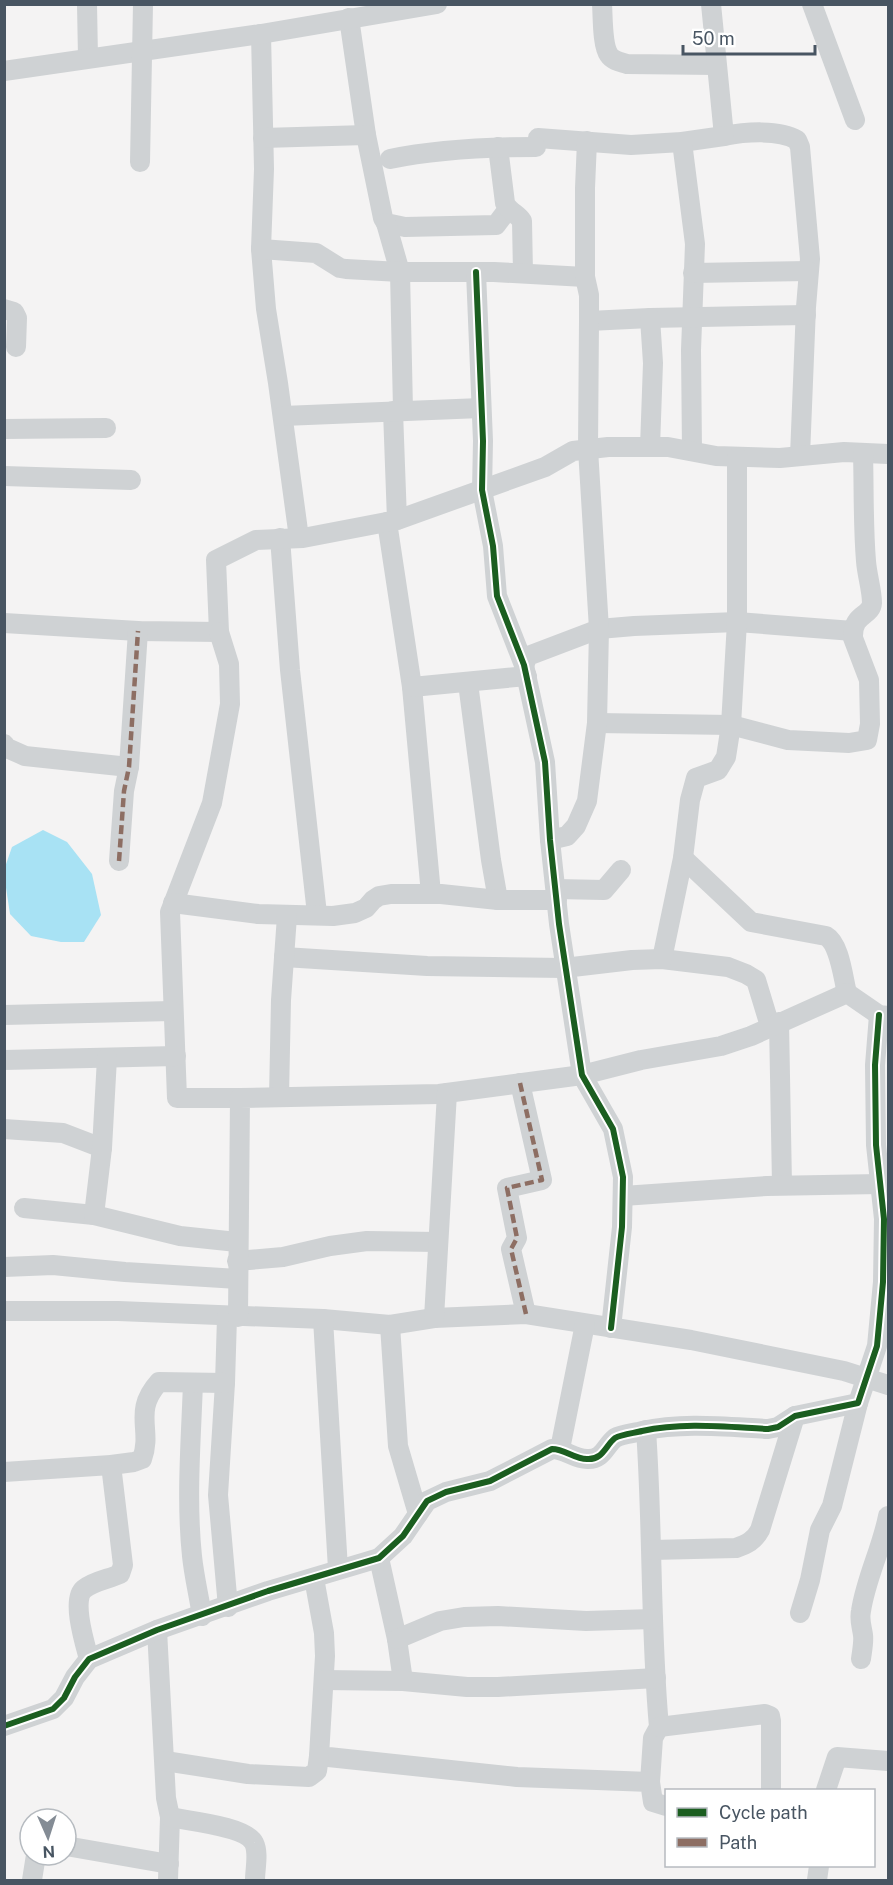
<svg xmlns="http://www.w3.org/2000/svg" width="893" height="1885" font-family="'Public Sans',sans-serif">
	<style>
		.water { fill: #a8e2f4 }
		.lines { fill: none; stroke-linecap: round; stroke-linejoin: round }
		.minor { stroke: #cfd2d4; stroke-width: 20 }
		.quiet { stroke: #8d6e63; stroke-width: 4.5; stroke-dasharray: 9 4.5; stroke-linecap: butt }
		.cycleway-casing { stroke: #fff; stroke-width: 10 }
		.cycleway { stroke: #1b5e20; stroke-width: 6 }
	</style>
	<rect width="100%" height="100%" fill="#f4f3f3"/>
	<path class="water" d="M43 830 67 842 92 874 101 915 84 942H61L31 936 10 914 5 881 4 870 12 847Z"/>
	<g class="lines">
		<g class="minor">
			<path d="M87 4 88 58"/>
			<path d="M602 4C603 17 602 45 609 55 613 61 621 62 627 64L716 65"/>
			<path d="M711 4 724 136C744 132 779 129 797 140L800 147 810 259 806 307 800 456"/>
			<path d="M812 4 855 120"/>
			<path d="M349 18 366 135 383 218 386 223 405 227 496 225 508 209"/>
			<path d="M261 34 264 169 261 249 266 309 278 383 299 538"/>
			<path d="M4 71 261 34 437 4"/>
			<path d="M263 138 366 135"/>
			<path d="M538 138 631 145 682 142 724 136"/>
			<path d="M682 142 695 244 691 350 692 451"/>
			<path d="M498 147 505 203C509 212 518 214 522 221L523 273"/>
			<path d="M390 159C438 149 487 147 536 147"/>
			<path d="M140 162 143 4"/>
			<path d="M386 223 400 272 403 410"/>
			<path d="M261 249 316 253 340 268 346 269 400 272H494L585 277"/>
			<path d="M476 272 483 441 482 490 493 546 497 596 524 665 545 762 550 840 559 924 582 1075 613 1129 623 1177 622 1227 611 1328"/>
			<path d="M693 273 808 271"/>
			<path d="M4 309 14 312 17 318 16 347"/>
			<path d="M589 321 650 318 806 315"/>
			<path d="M393 411 397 520"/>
			<path d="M283 416 481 408"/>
			<path d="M4 429 106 428"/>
			<path d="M650 447 653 363 650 318"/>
			<path d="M4 476 131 480"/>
			<path d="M387 522 412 687 431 894"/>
			<path d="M280 538 290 670 317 914"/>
			<path d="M4 623 138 631 219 632 216 560 256 540 303 538 397 520 545 467 573 451 608 447H668L716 456 780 458 844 452 888 454"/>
			<path d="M219 632 229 664 230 704 212 803 170 912 177 1098H240"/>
			<path d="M524 665 528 656 599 629 634 626 737 622 853 631"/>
			<path d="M468 683 491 860 498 900"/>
			<path d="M412 687 527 676"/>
			<path d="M597 723 731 725 788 740 849 743 867 740 870 724 869 680 853 638C852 613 871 617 872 603 872 590 867 575 866 561 863 525 864 489 863 453"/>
			<path d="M4 744 7 748 25 756 129 767"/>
			<path d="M550 840 567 836 576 826 587 801 597 723 599 629 588 449 589 321V295L585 277V188L587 141"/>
			<path d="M683 858 751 922 826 936C840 944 843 978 847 993"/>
			<path d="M119 861 124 791 129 767 138 631"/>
			<path d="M556 889 604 890 621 870"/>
			<path d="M173 903 258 914 333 916 355 913 366 908 373 900 379 896 391 894H441L498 900H557"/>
			<path d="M284 957 427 966 564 968 632 960 662 959 728 967 746 974 756 980 770 1026"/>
			<path d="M662 959 683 858 690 800 696 778 718 770 726 757 731 725 737 622V457"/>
			<path d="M4 1015 172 1011"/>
			<path d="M779 1022 782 1185"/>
			<path d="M4 1060 176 1056"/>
			<path d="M520 1083 542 1180 507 1188 517 1238 511 1249 526 1314"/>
			<path d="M279 1097 281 1000 287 916"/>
			<path d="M4 1129 63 1133 102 1148"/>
			<path d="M623 1196 767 1186 880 1184"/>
			<path d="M24 1208 94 1215 180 1236 237 1242"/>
			<path d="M94 1215 102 1148 107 1058"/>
			<path d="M237 1261 283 1257 330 1246 367 1241 438 1242"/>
			<path d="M4 1267 53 1265 125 1272 238 1279"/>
			<path d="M4 1311H118L323 1319 390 1325 434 1318 526 1314 691 1340 844 1371 888 1385"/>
			<path d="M227 1317 225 1383 218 1495 228 1607"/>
			<path d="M238 1317 240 1098 439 1094 582 1075 641 1060 721 1046 751 1036 847 993 879 1015 888 1016"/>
			<path d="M434 1318 447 1093"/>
			<path d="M323 1319 338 1569"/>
			<path d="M390 1325 398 1446 418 1514"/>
			<path d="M193 1383C191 1440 186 1499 192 1556 194 1576 199 1596 202 1616"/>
			<path d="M646 1430C653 1529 650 1628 659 1727L653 1738 650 1782"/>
			<path d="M560 1449 585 1324"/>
			<path d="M4 1472 111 1465 134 1462 142 1459C153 1429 132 1412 159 1382L225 1383"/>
			<path d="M652 1550 736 1548C747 1544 754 1541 760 1530L795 1416"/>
			<path d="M379 1558 397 1639 403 1681"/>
			<path d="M314 1578 324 1633 325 1656 319 1756 517 1777 650 1782 653 1802 666 1806"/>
			<path d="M800 1613 810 1580 820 1530 832 1506 858 1403"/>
			<path d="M157 1630 166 1798 170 1817 168 1880"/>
			<path d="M397 1639 440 1621 464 1617 498 1616 586 1621 653 1619"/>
			<path d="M89 1659C85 1644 71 1599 84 1589 94 1581 109 1579 120 1574L123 1565 111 1465"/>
			<path d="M861 1659C862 1651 864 1642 863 1635 862 1627 859 1620 861 1611 866 1578 882 1548 888 1516"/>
			<path d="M324 1680 403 1681 467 1687H498L656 1678"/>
			<path d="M4 1726 53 1709 64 1698 75 1677 89 1659 157 1630 268 1591 379 1558 403 1536 427 1501 446 1492 490 1481 552 1449C565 1449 574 1459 587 1459 603 1460 605 1446 615 1438 622 1434 635 1433 642 1431 683 1422 727 1427 768 1429L778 1427 795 1416 858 1403 877 1346 883 1282 884 1219 876 1145 875 1065 879 1015"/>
			<path d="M659 1727 765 1714 770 1716 771 1721V1790"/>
			<path d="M165 1761 248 1774 309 1777 317 1771 319 1756"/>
			<path d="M826 1790 837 1757 888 1761"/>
			<path d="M170 1817C188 1821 246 1826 254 1843 259 1853 255 1869 255 1880"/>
			<path d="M66 1846 169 1864"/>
			<path d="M32 1880 36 1855"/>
			<path d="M817 1880 819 1866"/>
		</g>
		<g class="quiet">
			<path d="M119 861 124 791 129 767 138 631"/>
			<path d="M520 1083 542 1180 507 1188 517 1238 511 1249 526 1314"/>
		</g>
		<g class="cycleway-casing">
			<g id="cycleway">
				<path d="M476 272 483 441 482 490 493 546 497 596 524 665 545 762 550 840 559 924 582 1075 613 1129 623 1177 622 1227 611 1328"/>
				<path d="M4 1726 53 1709 64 1698 75 1677 89 1659 157 1630 268 1591 379 1558 403 1536 427 1501 446 1492 490 1481 552 1449C565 1449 574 1459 587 1459 603 1460 605 1446 615 1438 622 1434 635 1433 642 1431 683 1422 727 1427 768 1429L778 1427 795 1416 858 1403 877 1346 883 1282 884 1219 876 1145 875 1065 879 1015"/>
			</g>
		</g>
		<use href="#cycleway" class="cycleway"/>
	</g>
	<rect width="893" height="1885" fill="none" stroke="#485562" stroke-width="12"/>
	<rect x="665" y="1789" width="210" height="78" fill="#ffffff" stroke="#b6bbc0" stroke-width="1.5"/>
	<rect x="677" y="1808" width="30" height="9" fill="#1b5e20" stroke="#b6bbc0" stroke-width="1.5"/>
	<text x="719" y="1819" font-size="18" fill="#485562">Cycle path</text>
	<rect x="677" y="1838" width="30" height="9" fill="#8d6e63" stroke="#b6bbc0" stroke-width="1.5"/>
	<text x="719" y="1849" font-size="18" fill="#485562">Path</text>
	<g transform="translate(48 1837) rotate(177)"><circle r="28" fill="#ffffff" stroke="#b6bbc0" stroke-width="1.5"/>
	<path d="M0-4.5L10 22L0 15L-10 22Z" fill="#848c95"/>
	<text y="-9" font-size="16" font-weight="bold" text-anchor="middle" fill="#485562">N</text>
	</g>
	<path d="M683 45v9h132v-9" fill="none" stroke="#485562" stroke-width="3"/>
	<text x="692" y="45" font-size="18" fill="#485562" stroke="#ffffff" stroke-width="4.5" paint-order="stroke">50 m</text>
</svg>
